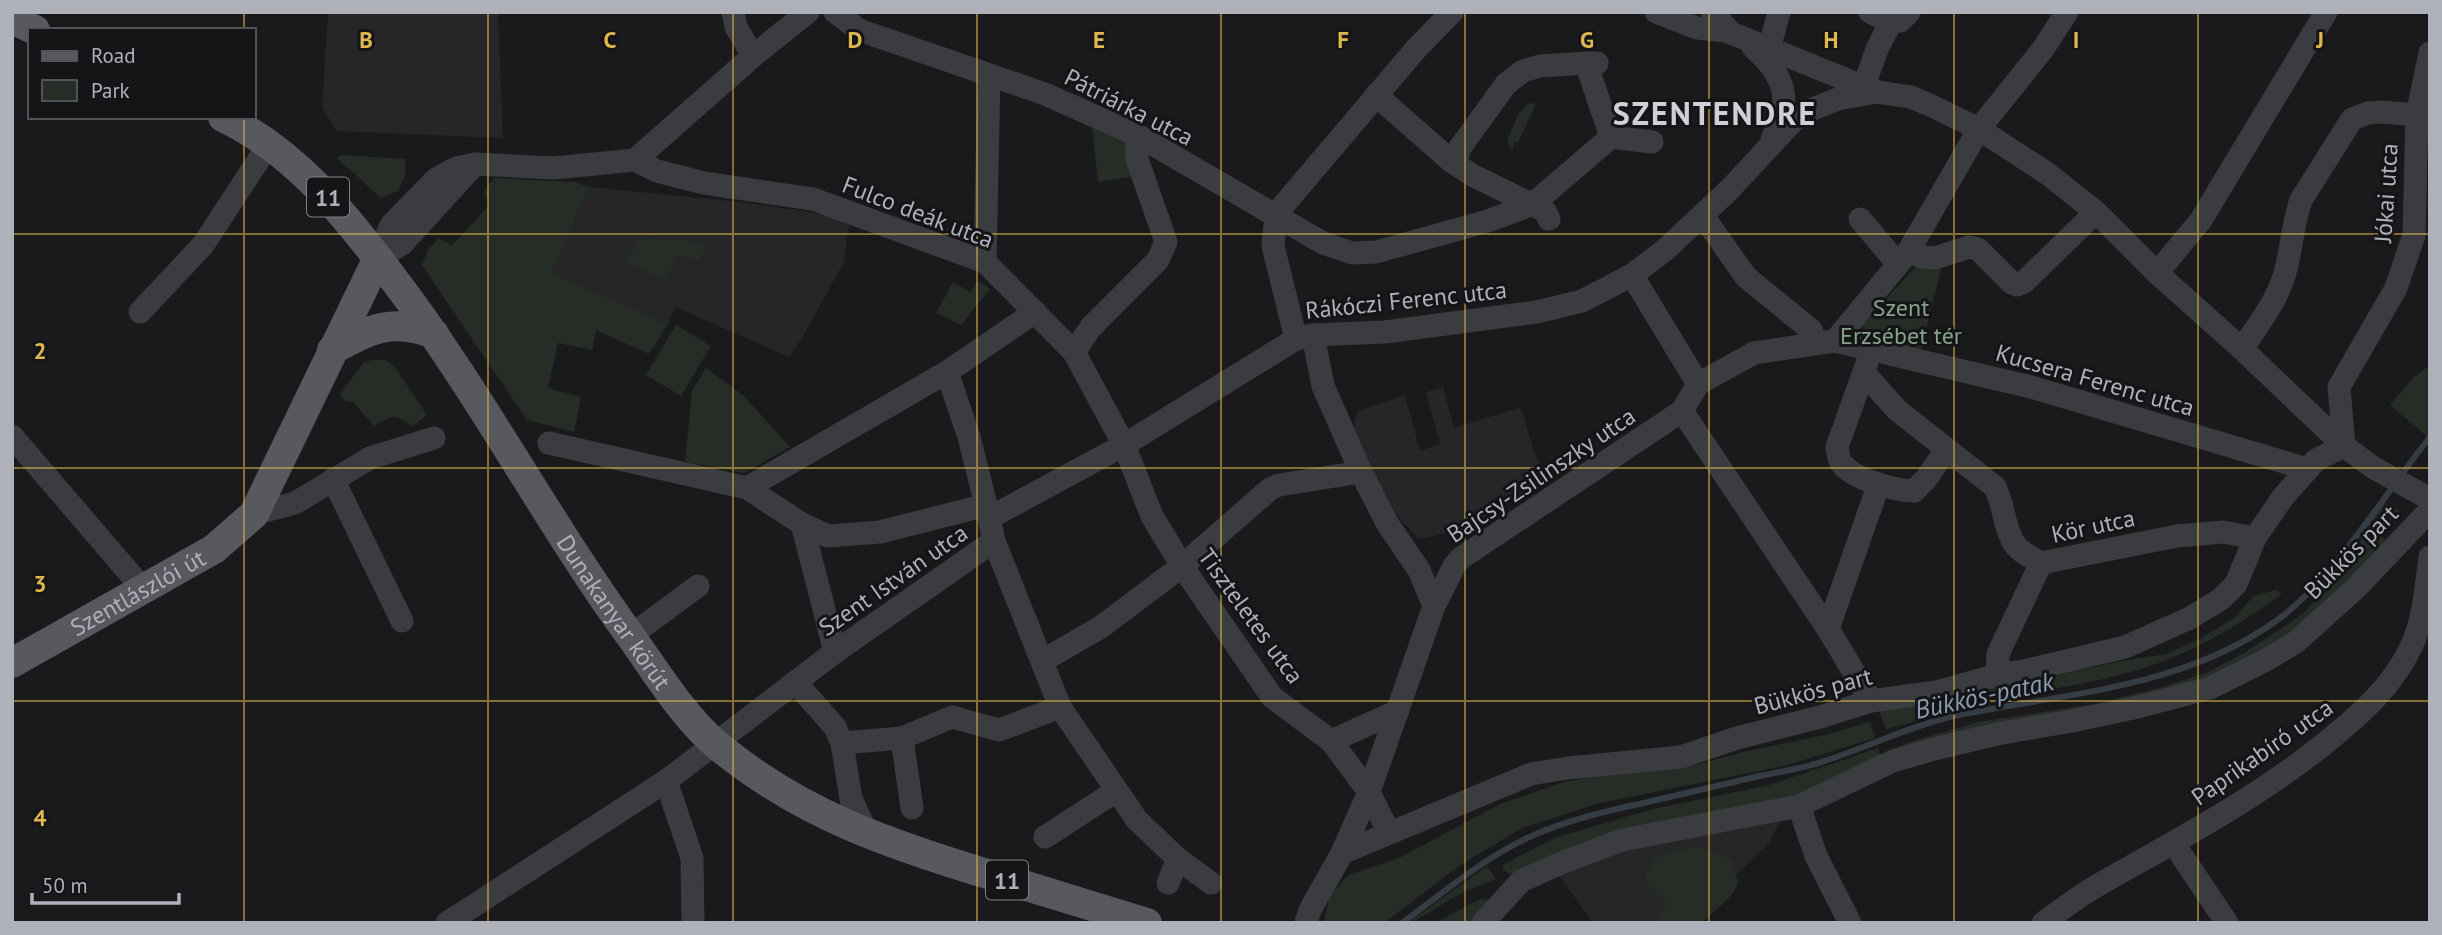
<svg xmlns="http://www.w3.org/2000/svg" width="2442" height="935" font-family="'PT Sans',sans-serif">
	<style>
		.built { fill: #262629 }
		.green { fill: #262d27 }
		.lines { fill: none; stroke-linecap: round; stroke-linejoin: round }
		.stream { stroke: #353c43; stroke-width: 6 }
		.minor { stroke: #3b3c40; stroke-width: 23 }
		.major { stroke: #58595f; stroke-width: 30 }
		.grid { fill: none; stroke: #dfb74f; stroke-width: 2; stroke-opacity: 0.55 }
		.labels { text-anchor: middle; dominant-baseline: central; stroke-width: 6; stroke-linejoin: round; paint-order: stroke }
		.shield { fill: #151517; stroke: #808289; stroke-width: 2 }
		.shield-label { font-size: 23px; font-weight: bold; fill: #aeb1ba }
		.street-label { font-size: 24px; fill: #aeb1ba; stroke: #151517 }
		.park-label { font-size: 24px; fill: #87a28a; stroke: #151517 }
		.water-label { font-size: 26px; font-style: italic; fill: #899cb0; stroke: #151517 }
		.district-label { font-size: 32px; font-weight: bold; letter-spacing: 2px; fill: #ced0d6; stroke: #151517 }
		.grid-label { font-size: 23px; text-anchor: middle; font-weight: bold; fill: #dfb74f; stroke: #151517; stroke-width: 6; stroke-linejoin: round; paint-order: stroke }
	</style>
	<rect width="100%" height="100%" fill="#1a1a1c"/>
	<g class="built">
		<path d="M328 12H498L503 138 337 131 322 108Z"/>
		<path d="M589 187 741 202 850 218 844 262 803 336 789 357 675 307 668 324 552 273Z"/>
		<path d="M1443 387 1454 428 1521 407 1533 449 1548 484 1523 494 1465 529 1419 539 1384 502 1353 432 1357 411 1405 395 1420 451 1440 444 1426 392Z"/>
		<path d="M1785 809 1770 842 1737 874 1684 880 1673 923H1593L1553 867Z"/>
	</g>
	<g class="green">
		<path d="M1529 103 1536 104 1518 143 1514 142 1512 150 1507 141C1513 127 1517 112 1529 103Z"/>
		<path d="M1092 127H1106L1128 137 1136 176 1098 182Z"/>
		<path d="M341 155 405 159V176L398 191 381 198 337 158Z"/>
		<path d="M494 178 575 182 589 187 552 273 668 324 649 354 596 330 592 350 558 343 548 388 581 397 574 432 527 420 422 265 428 250 438 238 452 245 489 206 484 191Z"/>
		<path d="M639 236 645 239 707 242 699 261 677 255 665 280 627 263Z"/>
		<path d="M1943 260 1921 351 1866 342 1862 325 1920 262Z"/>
		<path d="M978 281 990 289 961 325 936 313 953 282 970 292Z"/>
		<path d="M676 325 711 346 681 396 646 375Z"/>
		<path d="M373 360H385L394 366 427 415 413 426C393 414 395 415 374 426L353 402 345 401 340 394 364 362Z"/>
		<path d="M2430 365V439L2390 405 2413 378Z"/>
		<path d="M706 368 744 396 790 447 744 473 685 462 692 391Z"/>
		<path d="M2385 503 2400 511 2381 530 2385 543 2293 635 2220 678 1896 755 1897 748 1910 742 1978 722 2100 703 2159 688 2208 672 2244 653 2304 613 2360 550 2361 533Z"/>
		<path d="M2276 590 2282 594C2244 621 2205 646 2161 662 2094 687 2020 693 1950 704L1947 713 1886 729 1878 708 1893 701 2023 683 2121 661 2166 654 2202 638 2238 615 2253 596Z"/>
		<path d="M1870 722 1875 738 1784 766 1600 803 1522 828 1459 866 1384 923H1324L1329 897 1348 875 1399 858 1500 804 1564 782 1611 774 1691 766 1747 751 1825 735Z"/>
		<path d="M1878 748 1882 759 1802 796 1528 866 1510 874 1503 870V865L1554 838 1653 809 1770 785Z"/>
		<path d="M1696 846 1732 859 1738 884 1729 898 1701 923H1654L1667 902 1644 880 1655 858Z"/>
		<path d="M1487 866 1496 879 1463 892 1413 922 1412 920Z"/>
		<path d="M1480 899 1493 900 1472 923H1435Z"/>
	</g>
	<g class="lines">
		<path class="stream" d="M1402 923C1444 892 1486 856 1534 835 1565 821 1598 813 1630 806 1671 797 1711 787 1751 778 1772 773 1794 770 1815 764 1862 750 1906 727 1954 716 2067 693 2189 688 2284 615 2338 572 2386 492 2430 437"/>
		<g class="minor">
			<path d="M733 12 736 27 753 56"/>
			<path d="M835 12 859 30 1045 94 1137 135 1323 243 1352 253 1376 252 1488 221 1533 204 1611 137 1652 142"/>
			<path d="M1656 12 1697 28 1726 31"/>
			<path d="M1712 12 1731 33 1877 92 1911 97 1934 107 1979 129 2048 174 2096 212 2157 273 2242 349 2344 446 2374 468 2430 499"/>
			<path d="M1870 12 1891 22"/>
			<path d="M1891 22 1900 21 1909 12"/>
			<path d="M1753 47C1784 75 1794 99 1772 139"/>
			<path d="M1597 63H1586L1611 137"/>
			<path d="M1770 63 1769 49 1779 12"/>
			<path d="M1861 94 1877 49 1891 22"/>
			<path d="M1376 95 1451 161 1472 175 1545 211 1549 219"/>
			<path d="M635 160 657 171 704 183 813 199 985 262 1074 352 1124 445 1152 516 1182 566 1272 697 1331 741 1369 792 1389 833"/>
			<path d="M1456 164 1459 149 1506 84 1523 71 1540 66 1586 63"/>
			<path d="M1276 214 1416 49 1452 12"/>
			<path d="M1276 214 1273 246 1296 339"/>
			<path d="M1703 216 1746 277 1811 330 1817 343"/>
			<path d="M1860 219 1898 264"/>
			<path d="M1908 252 1923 257 1935 258 1969 247 1978 249 2012 283 2017 285 2024 282 2096 212"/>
			<path d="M378 258 391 225 436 179 456 168 475 164 554 168 635 160 753 56 808 12"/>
			<path d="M378 258 402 244 475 164"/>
			<path d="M985 262 989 76"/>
			<path d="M2157 273 2201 220 2326 12"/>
			<path d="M1632 275 1698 384"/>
			<path d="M140 312 203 245 269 144"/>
			<path d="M1313 335 1323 386 1361 472 1387 523 1419 570 1434 606"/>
			<path d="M1835 341 1908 252 1979 129 2043 49 2067 12"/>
			<path d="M2242 349C2259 323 2279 299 2286 269 2292 246 2293 222 2301 200L2352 119 2368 113 2381 112 2417 115"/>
			<path d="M1074 352 1091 327 1158 260 1166 242 1137 159V135"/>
			<path d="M1867 363 1837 447C1838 452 1838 458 1841 463 1854 480 1894 490 1914 491L1926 479 1946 450"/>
			<path d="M947 372 969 437 986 505"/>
			<path d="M1864 373 1897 410 1995 487C2004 504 2005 535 2017 547 2023 554 2033 558 2041 563L2177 536 2223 532 2255 538"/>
			<path d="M1682 411 1828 629 1871 701"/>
			<path d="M12 436 144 590"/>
			<path d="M549 443 747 488 802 524 828 536 880 532 986 505 989 518"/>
			<path d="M2344 446 2339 387 2396 288 2414 235 2417 115 2430 53"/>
			<path d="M333 479 402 621"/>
			<path d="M747 488 947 372 1035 312"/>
			<path d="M254 514 295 503 370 458 434 438"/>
			<path d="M802 524 835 652"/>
			<path d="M994 541 1060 707 1137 820 1178 859 1211 883"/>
			<path d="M1828 629 1878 486"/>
			<path d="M630 636 698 586"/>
			<path d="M1042 661 1101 627 1182 566 1270 489 1279 485 1361 472"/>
			<path d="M1997 675 1998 654 2041 563"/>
			<path d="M795 682 835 727 842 743 851 799 868 835"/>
			<path d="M902 738 912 808"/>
			<path d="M1331 741 1398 711"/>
			<path d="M842 743 902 738 952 717 999 730 1060 707"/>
			<path d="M666 781 692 858 693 923"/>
			<path d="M1799 806 1816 856 1850 923"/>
			<path d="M1045 837 1116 791"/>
			<path d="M2174 844 2227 923"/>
			<path d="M1342 853 1531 774 1568 768 1681 757 1737 738 1820 717 1871 701 1936 692 1997 675 2024 671 2125 647 2190 618 2221 599 2236 584 2255 538 2283 497 2316 460 2344 446"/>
			<path d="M1168 883 1178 859"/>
			<path d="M447 923 666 781 835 652 994 541 989 518 1124 445 1296 339 1313 335 1385 332 1537 312 1582 301 1632 275 1665 250 1729 190 1794 120 1815 108 1838 99 1877 92"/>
			<path d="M1306 923 1310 910 1342 853 1369 792 1434 606 1454 566 1461 558 1682 411 1698 384 1754 353 1835 341 2031 387 2307 469"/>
			<path d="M1483 923 1521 881 1561 863 1622 840 1799 806 1893 761 1934 749 2002 733 2072 721 2138 707 2210 688 2268 659 2296 642 2355 589 2430 510"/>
			<path d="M2043 923C2061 910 2080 895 2100 884 2179 839 2258 798 2329 740 2363 712 2393 686 2412 645 2424 618 2426 586 2430 557"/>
		</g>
		<g class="major">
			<path d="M12 19 35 30"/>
			<path id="s1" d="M223 117C295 152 342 211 389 273 479 390 547 522 634 641 658 675 686 720 718 746 802 815 891 845 994 876 1045 892 1096 907 1147 923"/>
			<path d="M332 350C369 330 392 317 434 334"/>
			<path id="s2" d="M12 663 214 549 254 514 378 258"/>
		</g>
	</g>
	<path class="grid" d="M244 12V30M488 12V923M733 12V923M977 12V923M1221 12V923M1465 12V923M1709 12V923M1954 12V923M2198 12V923M244 117V923M12 234H2430M12 468H2430M12 701H2430"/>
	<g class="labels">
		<g class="shield">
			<rect x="307" y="177.5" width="42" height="39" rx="5"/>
			<rect x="986" y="860.5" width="42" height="39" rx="5"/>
		</g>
		<g class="shield-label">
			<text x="328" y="197">11</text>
			<text x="1007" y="880">11</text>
		</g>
		<g class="street-label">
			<text transform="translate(1129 107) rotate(27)">Pátriárka utca</text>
			<text transform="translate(2386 193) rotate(-86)">Jókai utca</text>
			<text transform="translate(918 212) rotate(21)">Fulco deák utca</text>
			<text transform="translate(1406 300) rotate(-6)">Rákóczi Ferenc utca</text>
			<text transform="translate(2095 380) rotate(16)">Kucsera Ferenc utca</text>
			<text transform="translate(1541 475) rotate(-34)">Bajcsy-Zsilinszky utca</text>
			<text transform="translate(2093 526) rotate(-12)">Kör utca</text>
			<text transform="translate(2351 552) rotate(-45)">Bükkös part</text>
			<text transform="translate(893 580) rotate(-35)">Szent István utca</text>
			<text stroke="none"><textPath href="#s2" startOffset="144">Szentlászlói út</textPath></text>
			<text stroke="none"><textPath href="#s1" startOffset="637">Dunakanyar körút</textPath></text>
			<text transform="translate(1251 616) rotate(54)">Tiszteletes utca</text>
			<text transform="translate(1813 691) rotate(-15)">Bükkös part</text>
			<text transform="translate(2262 752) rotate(-35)">Paprikabíró utca</text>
		</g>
		<g class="park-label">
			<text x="1901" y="307">Szent<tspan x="1901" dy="28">Erzsébet tér</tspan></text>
		</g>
		<g class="water-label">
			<text transform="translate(1984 695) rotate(-12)">Bükkös-patak</text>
		</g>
		<g class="district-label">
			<text x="1715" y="113">SZENTENDRE</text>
		</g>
	</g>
	<g class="grid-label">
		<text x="366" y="48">B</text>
		<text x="610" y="48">C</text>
		<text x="855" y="48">D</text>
		<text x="1099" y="48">E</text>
		<text x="1343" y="48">F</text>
		<text x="1587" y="48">G</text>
		<text x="1831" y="48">H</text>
		<text x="2076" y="48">I</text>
		<text x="2320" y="48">J</text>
		<text x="40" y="359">2</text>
		<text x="40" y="592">3</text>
		<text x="40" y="826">4</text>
	</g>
	<rect width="2442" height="935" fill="none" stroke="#aeb1ba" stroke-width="28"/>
	<rect x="28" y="28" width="228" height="91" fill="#151517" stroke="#525358" stroke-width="2"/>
	<rect x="42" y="51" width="35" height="10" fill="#58595f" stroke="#525358" stroke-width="2"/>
	<text x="91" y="63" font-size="21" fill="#aeb1ba">Road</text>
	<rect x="42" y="80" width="35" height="21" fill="#262d27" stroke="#525358" stroke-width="2"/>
	<text x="91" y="98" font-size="21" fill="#aeb1ba">Park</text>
	<path d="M32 893v10h147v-10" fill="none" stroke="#aeb1ba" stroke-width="3.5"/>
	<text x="42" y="893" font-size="21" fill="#aeb1ba" stroke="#151517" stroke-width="5" paint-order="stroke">50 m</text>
</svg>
